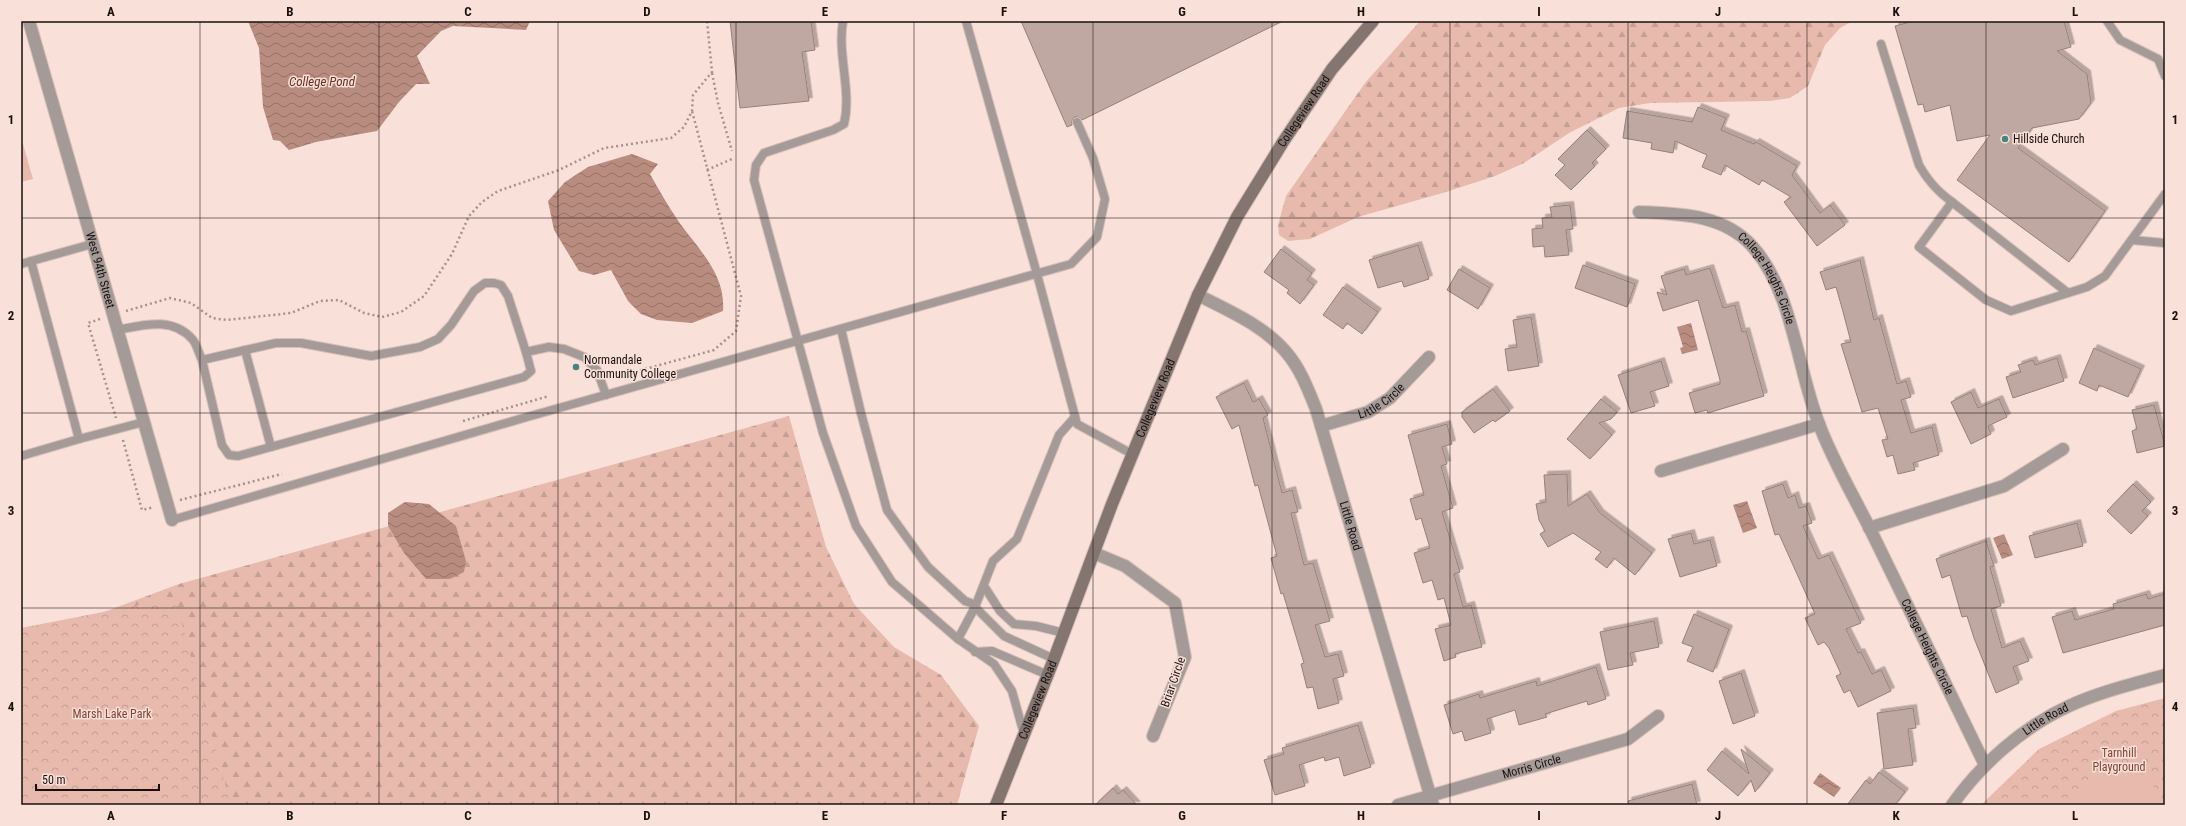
<svg xmlns="http://www.w3.org/2000/svg" width="2186" height="826" font-family="'Roboto Condensed',sans-serif">
	<style>
		.forest { fill: url(#forest-firs) }
		.park { fill: url(#park-crowns) }
		.pitch { fill: #e7baad }
		.water { fill: url(#water-waves) }
		.building { fill: #c0a8a2; stroke: #96807a; filter: url(#shadow) }
		.lines { fill: none; stroke-linecap: round; stroke-linejoin: round }
		.lane-casing { stroke: #d5bfb9; stroke-width: 10 }
		.street-casing { stroke: #d5bfb9; stroke-width: 14 }
		.secondary-casing { stroke: #d5bfb9; stroke-width: 14 }
		.path { stroke: #a5928d; stroke-width: 2.5; stroke-dasharray: 2 3; stroke-linecap: butt }
		.lane { stroke: #a49a97; stroke-width: 8 }
		.street { stroke: #a49a97; stroke-width: 12 }
		.secondary { stroke: #847571; stroke-width: 12 }
		.grid { fill: none; stroke: #19100e; stroke-width: 1; stroke-opacity: 0.55 }
		.poi-dot { fill: #41877f; stroke: #f9e0d9; stroke-width: 1.5 }
		.labels { text-anchor: middle; dominant-baseline: central; stroke-width: 3; stroke-linejoin: round; paint-order: stroke }
		.street-label { font-size: 12px; fill: #19100e; stroke: #f9e0d9 }
		.poi-label { font-size: 12px; fill: #19100e; stroke: #f9e0d9; text-anchor: start }
		.park-label { font-size: 12px; fill: #814434; stroke: #f9e0d9 }
		.water-label { font-size: 13px; font-style: italic; fill: #6a3020; stroke: #f9e0d9 }
		.neatline { fill: none; stroke: #19100e; stroke-width: 1.5 }
		.grid-label { font-size: 13px; text-anchor: middle; font-weight: bold; fill: #19100e }
	</style>
	<defs>
		<pattern id="forest-firs" width="22" height="20" patternUnits="userSpaceOnUse"><rect width="22" height="20" fill="#e7baad"/><path d="M5 1l3.5 6h-7zM16 11l3.5 6h-7z" fill="#c69f94"/></pattern>
		<pattern id="park-crowns" width="20" height="18" patternUnits="userSpaceOnUse"><rect width="20" height="18" fill="#e7baad"/><path d="M2 6a3 3 0 1 1 6 0M12 15a3 3 0 1 1 6 0" fill="none" stroke="#c69f94"/></pattern>
		<pattern id="water-waves" width="16" height="10" patternUnits="userSpaceOnUse"><rect width="16" height="10" fill="#b98c80"/><path d="M0 5q4-4 8 0t8 0" fill="none" stroke="#967167"/></pattern>
		<filter id="shadow"><feDropShadow dx="3.5" dy="-3.5" stdDeviation="0" flood-color="#0004"/></filter>
	</defs>
	<rect width="100%" height="100%" fill="#f9e0d9"/>
	<g class="forest">
		<path d="M1420 21H1853L1840 28 1825 45 1808 86 1790 98 1769 101 1650 103 1619 108 1569 133 1524 163 1495 176 1446 192 1358 217 1310 239 1288 241 1279 235 1278 225 1286 196 1365 83Z"/>
		<path d="M789 416 826 547 854 604 894 647 941 675 979 726 957 805H21V643L179 584Z"/>
	</g>
	<g class="park">
		<path d="M175 598 231 805H21V628Z"/>
		<path d="M2165 698V805H1981L2039 749 2116 711Z"/>
	</g>
	<g class="pitch">
		<path d="M21 137 33 179 21 182Z"/>
		<path d="M2145 757 2159 805H2059L2100 777Z"/>
	</g>
	<g class="water">
		<path d="M248 21H530L526 30 453 26 441 31 417 56 430 84H416L399 102 377 131 316 142 289 150 280 141 273 140 263 107 259 48Z"/>
		<path d="M632 154 658 164 650 174C659 190 668 206 679 222 698 249 726 274 723 311L692 323 657 320 641 314 628 301 611 270 594 275 579 271 554 230 548 201 565 182 588 167Z"/>
		<path d="M1691 323 1698 350 1682 354 1680 348 1683 347 1677 327Z"/>
		<path d="M1747 501 1757 528 1743 533 1733 505Z"/>
		<path d="M405 502 429 504 456 526 466 561 464 572 450 579H426L404 553 388 526V513Z"/>
		<path d="M2004 534 2013 555 2002 559 1993 538Z"/>
		<path d="M1820 773 1841 788 1834 797 1813 783Z"/>
	</g>
	<g class="building">
		<path d="M730 21H811L815 50 802 52 809 101 740 108Z"/>
		<path d="M1021 21H1283L1082 120 1078 117H1074L1072 121V125L1067 127Z"/>
		<path d="M1914 21H2064L2071 47 2057 51 2087 74 2091 103 2079 119 2032 128 2018 148 2105 211 2069 262 1957 180 1990 135 1957 141 1950 105 1925 112 1923 104 1918 105 1895 26Z"/>
		<path d="M1698 107 1726 118 1721 130 1754 144 1756 142 1797 166 1792 175 1820 213 1830 205 1845 225 1817 246 1784 202 1791 197 1762 180 1759 185 1725 165 1721 175 1702 167 1707 155 1675 141 1673 153 1651 149 1652 143 1623 138 1627 111 1692 122Z"/>
		<path d="M1587 130 1606 149 1592 163 1595 166 1571 190 1555 175 1565 165 1558 159Z"/>
		<path d="M1570 205 1573 229 1566 230 1569 255 1545 257 1544 246 1533 247 1532 229 1543 228 1542 218 1552 217 1550 207Z"/>
		<path d="M1418 245 1429 279 1404 287 1402 281 1378 288 1369 260Z"/>
		<path d="M1281 249 1312 273 1307 280 1314 285 1300 304 1287 293 1289 290 1264 272Z"/>
		<path d="M1860 260 1874 320 1879 318 1897 384 1906 381 1911 397 1901 400 1911 433 1932 427 1939 455 1913 463 1915 470 1898 474 1893 455 1887 457 1882 440 1888 439 1878 408 1862 412 1841 344 1851 342 1842 308 1836 287 1826 290 1820 272Z"/>
		<path d="M1583 265 1635 284 1627 307 1575 288Z"/>
		<path d="M1710 268 1723 308 1735 305 1742 332 1746 331 1764 396 1708 413 1707 410 1695 413 1689 393 1720 384V380L1698 300 1663 311 1657 292 1667 295 1661 276 1684 269 1686 275Z"/>
		<path d="M1459 269 1490 288 1478 309 1447 290Z"/>
		<path d="M1343 287 1378 312 1362 334 1347 323 1343 329 1323 315Z"/>
		<path d="M1531 317 1539 366 1508 371 1505 349 1517 347 1513 320Z"/>
		<path d="M2094 348 2141 369 2128 397 2099 385 2097 391 2079 383Z"/>
		<path d="M2057 358 2064 381 2013 398 2006 377 2021 372 2018 365 2033 360 2035 365Z"/>
		<path d="M1661 361 1669 386 1650 392 1655 406 1631 413 1618 375Z"/>
		<path d="M1244 383 1253 402 1259 399 1268 415 1263 418 1282 493 1292 490 1298 512 1291 513 1304 565 1313 563 1330 621 1315 625 1325 657 1338 654 1344 676 1333 679 1339 703 1318 709 1313 687 1307 688 1301 664 1304 663 1283 593 1281 594 1271 558 1277 556 1258 485 1255 486 1239 425 1232 429 1216 397Z"/>
		<path d="M1493 389 1510 411 1495 422 1493 420 1474 433 1462 417V412Z"/>
		<path d="M1971 392 1978 408 1999 399 2007 417 1988 426 1991 434 1971 444 1951 402Z"/>
		<path d="M1601 399 1617 412 1611 419 1599 423 1612 435 1590 459 1567 439Z"/>
		<path d="M2154 405 2165 446 2137 453 2132 431 2137 429 2132 410Z"/>
		<path d="M1447 424 1452 444 1442 447 1447 464 1441 466 1453 508 1442 512 1460 572 1454 574 1463 607 1471 605 1482 647 1455 654 1456 657 1444 661 1435 629 1451 625 1444 598 1438 600 1432 580 1423 583 1414 553 1430 548 1421 518 1416 520 1410 499 1424 495 1408 435Z"/>
		<path d="M1567 474 1568 506 1587 494 1600 513 1652 553 1635 575 1614 558 1607 568 1595 559 1601 552 1573 533 1548 547 1540 534 1545 531 1539 520 1536 504 1546 502 1544 475Z"/>
		<path d="M1783 484 1788 498 1795 495 1799 508 1806 506 1812 523 1803 526 1818 559 1829 555 1861 623 1846 629 1858 653 1861 652 1872 674 1881 670 1891 691 1858 707 1850 690 1844 693 1836 676 1841 674 1829 648 1824 642 1818 645 1805 618 1815 614 1779 534 1775 535 1762 491Z"/>
		<path d="M2133 484 2151 502 2142 511 2148 516 2131 534 2107 511Z"/>
		<path d="M2077 523 2083 546 2035 558 2029 536Z"/>
		<path d="M1691 533 1694 544 1710 540 1717 566 1680 577 1668 539Z"/>
		<path d="M1986 541 1994 566 1990 567 2001 606 1991 609 2002 648 2020 641 2029 661 2013 667 2019 683 1996 693 1974 638 1967 616 1962 617 1950 575 1942 578 1936 559Z"/>
		<path d="M2146 594 2148 599 2165 594V625L2063 653 2052 617 2072 611 2075 620 2114 609 2113 604Z"/>
		<path d="M1694 614 1729 629 1713 672 1687 661 1693 647 1682 643Z"/>
		<path d="M1654 621 1659 647 1630 653 1633 665 1608 670 1600 632Z"/>
		<path d="M1596 667 1606 699 1588 705 1587 701 1545 714 1547 717 1519 725 1515 710 1487 719 1491 733 1465 741 1462 731 1453 734 1444 705 1479 694 1480 698 1536 681 1537 686Z"/>
		<path d="M1741 673 1755 716 1733 724 1719 681Z"/>
		<path d="M1913 708 1916 728 1908 729 1913 765 1884 769 1877 713Z"/>
		<path d="M1358 725 1371 767 1344 776 1339 757 1325 761 1324 757 1299 765 1305 786 1275 795 1264 760 1284 754 1282 748Z"/>
		<path d="M1741 749 1770 773 1755 792 1751 780 1738 796 1707 770 1722 751 1749 774Z"/>
		<path d="M1879 772 1905 792 1895 805H1847L1866 780 1870 784Z"/>
		<path d="M1692 784 1697 805H1629L1628 801Z"/>
		<path d="M1113 788 1118 794 1123 790 1137 805H1095Z"/>
	</g>
	<g class="lines">
		<g class="lane-casing">
			<g id="lane">
				<path d="M843 21C837 55 852 91 844 124L833 130 764 153 756 165 754 180 823 433 856 526 892 582 958 639"/>
				<path d="M966 21 1037 274 1077 424 1132 454"/>
				<path d="M2107 21 2120 40 2158 59 2165 76"/>
				<path d="M1881 44 1919 165C1928 181 1937 191 1952 202"/>
				<path d="M2132 240 2165 243"/>
				<path d="M21 264 92 244"/>
				<path d="M2068 293 1952 202 1919 247 1986 300 2011 311 2087 287 2105 276 2165 194"/>
				<path d="M841 329 861 413 887 510 928 567 965 601 971 603 1004 636 1054 659"/>
				<path d="M117 330C143 325 173 316 193 340 197 345 199 354 202 360L276 343H301L371 356 420 347 438 339 451 325 474 291 485 283H494L501 285 508 296 526 352 549 347 564 349 584 357 597 370 606 395"/>
				<path d="M245 350 271 447"/>
				<path d="M202 360 222 445 229 455 238 456 524 377 531 371 526 352"/>
				<path d="M79 439 144 422"/>
				<path d="M21 456 79 439 31 261"/>
				<path d="M172 520 527 417 1071 264 1097 237 1105 199 1093 158 1077 122"/>
				<path d="M984 586 1000 611 1014 624 1036 626 1064 633"/>
				<path d="M975 652 992 651 1048 675"/>
				<path d="M1024 734 1012 691 994 664 958 639 975 607 993 561 1017 539 1059 435 1075 417"/>
			</g>
		</g>
		<g class="street-casing">
			<g id="street">
				<path id="s1" d="M29 21 172 520"/>
				<path id="s2" d="M1639 212C1680 214 1723 214 1752 246 1793 291 1797 369 1819 424 1833 462 1856 500 1874 537 1911 613 1948 689 1985 765"/>
				<path id="s3" d="M1198 295C1229 311 1263 325 1286 352 1300 368 1308 389 1316 409L1433 805"/>
				<path id="s4" d="M1321 426 1368 412 1390 398 1429 357"/>
				<path d="M1661 471 1819 424"/>
				<path d="M1869 528 2004 486 2063 449"/>
				<path d="M1094 553 1125 566 1175 603 1185 657 1153 736"/>
				<path id="s5" d="M1398 805 1628 739 1658 716"/>
				<path id="s6" d="M1952 805C1981 764 2023 727 2069 706 2099 692 2133 684 2165 675"/>
			</g>
		</g>
		<g class="secondary-casing">
			<g id="secondary">
				<path id="s7" d="M996 805 1054 659 1112 504 1198 295 1237 217 1283 142 1332 69 1373 21"/>
			</g>
		</g>
		<g class="path">
			<path d="M712 73 718 103 732 151"/>
			<path d="M707 170 734 158"/>
			<path d="M126 311 170 298 191 303 212 318 227 320 291 313 320 301 339 300 364 313 382 317 401 312 424 296 452 254 469 216 482 202 498 191 559 170 604 148 671 138 684 127 692 111 693 95 712 72 707 21"/>
			<path d="M100 319 88 323 116 418"/>
			<path d="M616 377 714 350 736 331 741 296 692 111"/>
			<path d="M463 421 549 396"/>
			<path d="M123 440 142 510 154 507"/>
			<path d="M180 500 282 474"/>
		</g>
		<use href="#lane" class="lane"/>
		<use href="#street" class="street"/>
		<use href="#secondary" class="secondary"/>
	</g>
	<path class="grid" d="M200 21V805M379 21V805M558 21V805M736 21V805M914 21V805M1093 21V805M1272 21V805M1450 21V805M1628 21V805M1807 21V805M1986 21V805M21 218H2165M21 413H2165M21 608H2165"/>
	<g class="poi-dot">
		<circle cx="2005" cy="139" r="4"/>
		<circle cx="576" cy="367" r="4"/>
	</g>
	<g class="labels">
		<g class="street-label">
			<text stroke="none"><textPath href="#s7" startOffset="761">Collegeview Road</textPath></text>
			<text stroke="none"><textPath href="#s1" startOffset="259">West 94th Street</textPath></text>
			<text stroke="none"><textPath href="#s2" startOffset="157">College Heights Circle</textPath></text>
			<text stroke="none"><textPath href="#s7" startOffset="437">Collegeview Road</textPath></text>
			<text stroke="none"><textPath href="#s4" startOffset="66">Little Circle</textPath></text>
			<text stroke="none"><textPath href="#s3" startOffset="292">Little Road</textPath></text>
			<text stroke="none"><textPath href="#s2" startOffset="561">College Heights Circle</textPath></text>
			<text transform="translate(1173 682) rotate(-71)">Briar Circle</text>
			<text stroke="none"><textPath href="#s7" startOffset="113">Collegeview Road</textPath></text>
			<text stroke="none"><textPath href="#s6" startOffset="128">Little Road</textPath></text>
			<text stroke="none"><textPath href="#s5" startOffset="139">Morris Circle</textPath></text>
		</g>
		<g class="poi-label">
			<text x="2013" y="139">Hillside Church</text>
			<text x="584" y="360">Normandale<tspan x="584" dy="14">Community College</tspan></text>
		</g>
		<g class="park-label">
			<text x="112" y="714">Marsh Lake Park</text>
			<text x="2119" y="753">Tarnhill<tspan x="2119" dy="14">Playground</tspan></text>
		</g>
		<g class="water-label">
			<text x="322" y="81">College Pond</text>
		</g>
	</g>
	<rect width="2186" height="826" fill="none" stroke="#f9e0d9" stroke-width="44"/>
	<path d="M36 784v6h123v-6" fill="none" stroke="#19100e" stroke-width="2"/>
	<text x="42" y="784" font-size="12" fill="#19100e" stroke="#f9e0d9" stroke-width="3" paint-order="stroke">50 m</text>
	<rect x="22" y="22" width="2142" height="782" class="neatline"/>
	<g class="grid-label">
		<text x="111" y="16">A</text>
		<text x="290" y="16">B</text>
		<text x="468" y="16">C</text>
		<text x="647" y="16">D</text>
		<text x="825" y="16">E</text>
		<text x="1004" y="16">F</text>
		<text x="1182" y="16">G</text>
		<text x="1361" y="16">H</text>
		<text x="1539" y="16">I</text>
		<text x="1718" y="16">J</text>
		<text x="1896" y="16">K</text>
		<text x="2075" y="16">L</text>
		<text x="11" y="124">1</text>
		<text x="2175" y="124">1</text>
		<text x="11" y="320">2</text>
		<text x="2175" y="320">2</text>
		<text x="11" y="515">3</text>
		<text x="2175" y="515">3</text>
		<text x="11" y="711">4</text>
		<text x="2175" y="711">4</text>
		<text x="111" y="820">A</text>
		<text x="290" y="820">B</text>
		<text x="468" y="820">C</text>
		<text x="647" y="820">D</text>
		<text x="825" y="820">E</text>
		<text x="1004" y="820">F</text>
		<text x="1182" y="820">G</text>
		<text x="1361" y="820">H</text>
		<text x="1539" y="820">I</text>
		<text x="1718" y="820">J</text>
		<text x="1896" y="820">K</text>
		<text x="2075" y="820">L</text>
	</g>
</svg>
